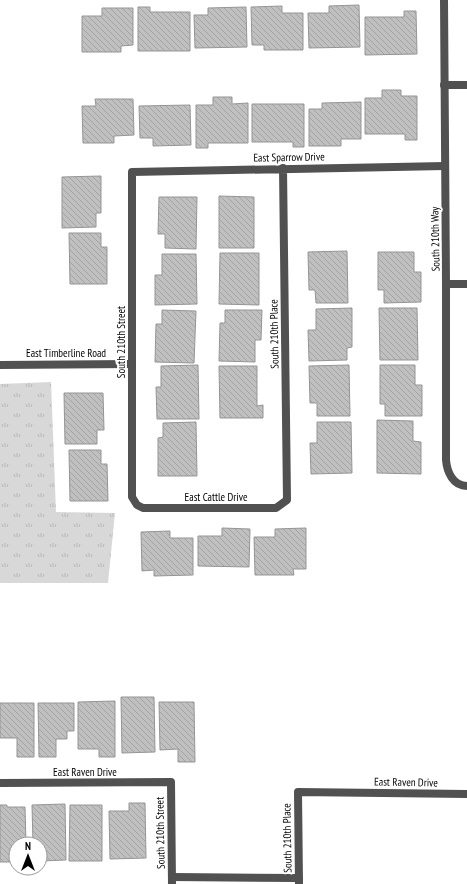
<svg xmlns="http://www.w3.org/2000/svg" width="467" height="884" font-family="'PT Sans Narrow',sans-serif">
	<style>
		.park { fill: url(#park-tufts) }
		.building { fill: url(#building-back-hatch); stroke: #959595 }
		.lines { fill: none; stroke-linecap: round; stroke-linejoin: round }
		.minor { stroke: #515151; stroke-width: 8 }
		.labels { text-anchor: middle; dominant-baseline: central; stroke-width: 4; stroke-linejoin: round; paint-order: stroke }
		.street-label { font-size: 11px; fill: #000; stroke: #fff }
	</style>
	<defs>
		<pattern id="park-tufts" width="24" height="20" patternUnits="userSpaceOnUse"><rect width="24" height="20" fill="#d8d8d8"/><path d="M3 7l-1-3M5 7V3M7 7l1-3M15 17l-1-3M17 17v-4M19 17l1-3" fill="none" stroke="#b8b8b8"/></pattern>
		<pattern id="building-back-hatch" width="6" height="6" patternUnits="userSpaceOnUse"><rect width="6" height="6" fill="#c0c0c0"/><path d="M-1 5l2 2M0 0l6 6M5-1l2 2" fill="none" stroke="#a3a3a3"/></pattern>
	</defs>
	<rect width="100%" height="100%" fill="#fff"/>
	<path class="park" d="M51 382 56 512 115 513 108 583H0V384Z"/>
	<g class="building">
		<path d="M359 5 360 47 309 48 308 13H329V6Z"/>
		<path d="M282 6V13H303V50H264V45H252L251 7Z"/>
		<path d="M138 7H150V12H190V51H138Z"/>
		<path d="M246 7 247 47 195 48 194 15H208V8Z"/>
		<path d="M102 8H133V45L121 46V52H82V16H102Z"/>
		<path d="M404 11H416L417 54 365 55V17H404Z"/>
		<path d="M382 90H401V96H417V140H405V134H365V98H382Z"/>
		<path d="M213 97H232V104L248 103V143H208V148H196V105H213Z"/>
		<path d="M95 99H133L134 135 114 136V143H83L82 106H96Z"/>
		<path d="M361 102V139H341V146H309V109H322V103Z"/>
		<path d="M252 104H304V147H293V142H252Z"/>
		<path d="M190 105 191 145 153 146V138H140L139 106Z"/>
		<path d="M101 176V213H96V227L62 228V177Z"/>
		<path d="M219 196 254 197V248H219Z"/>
		<path d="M159 197H197L196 249 165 248V234H158Z"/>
		<path d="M69 233H101V247H107V284H70Z"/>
		<path d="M347 251 348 303H316L315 290H309L308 252Z"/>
		<path d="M378 252H414V272H421V302L384 303V290H378Z"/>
		<path d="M220 253H259V305L219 304Z"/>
		<path d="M162 254H196L197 304 155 305V275H162Z"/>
		<path d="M352 308V347L347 348V360L309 361 308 330H316V309Z"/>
		<path d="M379 308H417L418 360H380Z"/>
		<path d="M162 310 196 311 194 363 155 362 156 324H162Z"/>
		<path d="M225 310H262L261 340H255V362L219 361 220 323H225Z"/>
		<path d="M198 365 199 419H157L156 387H161V366Z"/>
		<path d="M349 365 350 416H317V403H310L309 366Z"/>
		<path d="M380 365H415V385H422V416H385V404H380Z"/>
		<path d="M219 366H257V406L263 405V418H220Z"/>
		<path d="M64 393H103L104 430H97V444H65Z"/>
		<path d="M377 420 413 421V441L421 442V474L377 473Z"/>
		<path d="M196 422 197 476H158V438L163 437V423Z"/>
		<path d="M317 422H351L352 473 311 474 310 443H317Z"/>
		<path d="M69 450H101V464H107L108 501H70Z"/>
		<path d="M222 528 250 529 249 567 198 566V536H222Z"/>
		<path d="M306 528V569H293L294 575H255L254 537H275V529Z"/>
		<path d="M170 531V538H193V575L154 576V570L142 571 141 532Z"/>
		<path d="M121 697H154L155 752 122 753Z"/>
		<path d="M115 701V757H99V749H78V702Z"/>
		<path d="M159 702H194L195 762H178V749L160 750Z"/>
		<path d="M0 703H34V757H17V738H0Z"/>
		<path d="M38 703H74V731H67V739H56V757H39Z"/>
		<path d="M129 803H145L146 858 110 859 109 811H129Z"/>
		<path d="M65 804 66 860 40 861V844H33L32 805Z"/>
		<path d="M0 805H7V807H25L26 844H16V862H0Z"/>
		<path d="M70 805H102V861H69Z"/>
	</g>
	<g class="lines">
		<g class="minor">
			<path d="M444 0 446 284V460C447 472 453 486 467 486"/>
			<path d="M444 85H467"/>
			<path d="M283 168 287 500 276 508H143L137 505 132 497V172L445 166"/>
			<path d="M446 284H467"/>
			<path d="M0 365 132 364"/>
			<path d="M0 783 171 782 172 884"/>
			<path d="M172 877 299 878"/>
			<path d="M299 884 298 792 467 794"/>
		</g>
	</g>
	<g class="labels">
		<g class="street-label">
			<text transform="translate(289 157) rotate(-1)">East Sparrow Drive</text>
			<text transform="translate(435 239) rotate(-91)">South 210th Way</text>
			<text transform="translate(274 334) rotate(-91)">South 210th Place</text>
			<text transform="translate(121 342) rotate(-90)">South 210th Street</text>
			<text x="66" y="353">East Timberline Road</text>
			<text x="216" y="497">East Cattle Drive</text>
			<text x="85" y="772">East Raven Drive</text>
			<text transform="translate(406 782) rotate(1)">East Raven Drive</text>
			<text transform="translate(160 833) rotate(-91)">South 210th Street</text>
			<text transform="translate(287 838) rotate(-91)">South 210th Place</text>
		</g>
	</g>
	<g transform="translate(28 856)"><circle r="19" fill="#ffffff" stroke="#999999"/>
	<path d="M0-3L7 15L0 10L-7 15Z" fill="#000000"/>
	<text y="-6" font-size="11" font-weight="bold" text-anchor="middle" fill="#000000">N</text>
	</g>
</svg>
